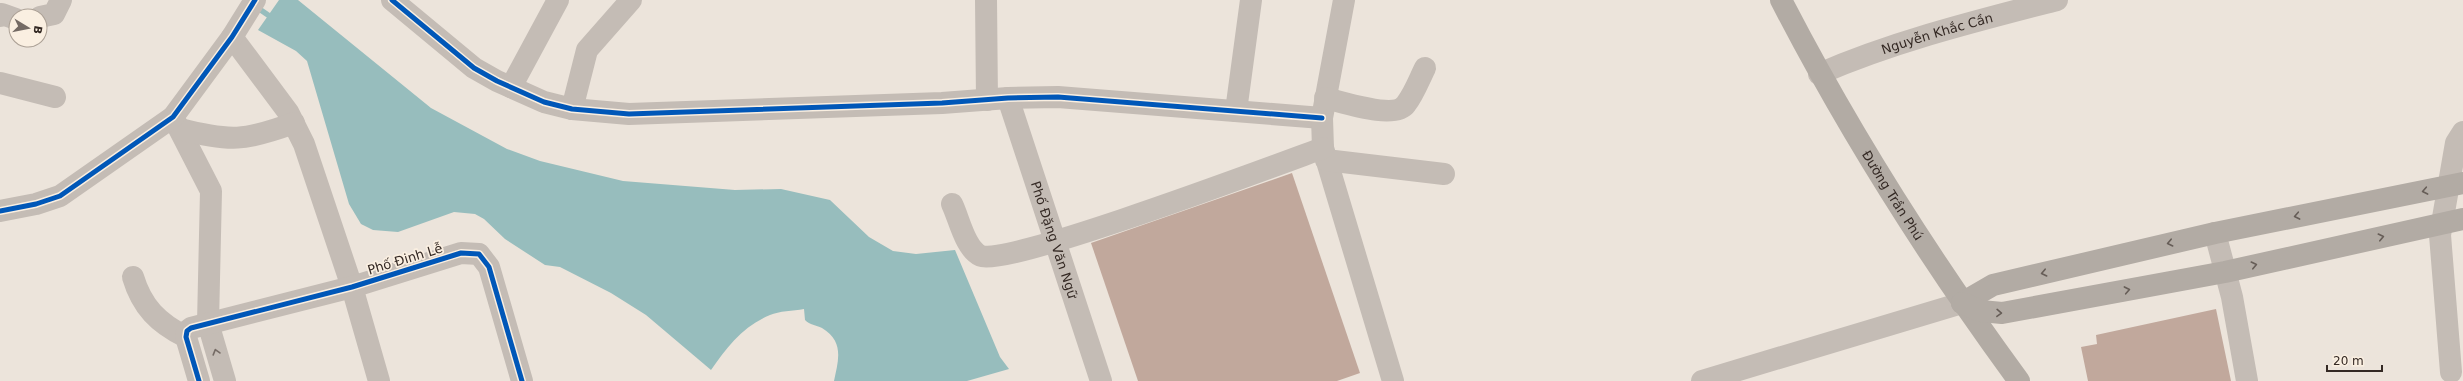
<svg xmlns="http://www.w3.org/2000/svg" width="2463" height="381" font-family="'DejaVu Sans',sans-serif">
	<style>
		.water { fill: #97bdbd }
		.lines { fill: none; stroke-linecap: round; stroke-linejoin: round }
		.stream { stroke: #97bdbd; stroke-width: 5.5 }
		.building { fill: #c1a89c }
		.minor { stroke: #c4bcb5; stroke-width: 22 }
		.major { stroke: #b2aba4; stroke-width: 22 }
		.cycleway-casing { stroke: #faefe1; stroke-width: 8 }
		.cycleway { stroke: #0057b8; stroke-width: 5 }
		.oneway { stroke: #665d57 }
		.oneway2 { stroke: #756b65 }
		.labels { text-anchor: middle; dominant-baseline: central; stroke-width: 3.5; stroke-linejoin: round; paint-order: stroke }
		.street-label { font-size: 13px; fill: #342924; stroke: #faefe1 }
	</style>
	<rect width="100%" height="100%" fill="#ece4db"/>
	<path class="water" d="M279 0H298L431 108 507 149 540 161 623 181 735 190 781 189 830 200 869 237 893 251 916 254 955 250 1000 357 1009 369 967 381H834C838 361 845 342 822 328 816 325 810 325 805 320L804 309C793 311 779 311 770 315 743 326 727 347 711 370L646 315 611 293 560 267 545 265 505 239 484 219 475 214 454 212 398 232 373 230 361 224 349 204 307 61 296 51 258 30Z"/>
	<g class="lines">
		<path class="stream" d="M255 6 268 15"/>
	</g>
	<g class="building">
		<path d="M1292 173 1360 373 1337 381H1138L1091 243Z"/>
		<path d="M2216 309 2231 381H2088L2081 347 2097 344 2096 335Z"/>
	</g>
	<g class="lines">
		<g class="minor">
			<path d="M392 0 474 68 497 81 544 102 572 109 629 114 942 103 1008 98 1058 97 1322 118"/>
			<path d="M986 0 987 100"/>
			<path d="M1344 0 1322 118 1323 148 1393 381"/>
			<path d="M0 16 2 14 16 19"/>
			<path d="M40 17 54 14 61 0"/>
			<path d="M232 37 288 112 304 144 352 287 379 381"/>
			<path id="s1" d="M1819 74C1895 41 1976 21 2057 0"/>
			<path d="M0 83 55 97"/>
			<path d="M511 87 558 0"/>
			<path id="s2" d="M1008 98 1101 381"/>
			<path d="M1325 98C1343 102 1395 120 1406 104 1414 94 1419 80 1425 68"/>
			<path d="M572 109 587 50 631 0"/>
			<path d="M1236 111 1251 0"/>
			<path d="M173 117 211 191 208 323 225 381"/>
			<path d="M180 129C230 142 245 141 294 123"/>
			<path d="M1326 160 1444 174"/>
			<path d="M952 204C959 218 965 249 981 256 1006 267 1279 164 1323 148"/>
			<path d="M0 211 36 204 60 196 173 117 232 37 255 0"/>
			<path d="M2215 233 2232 297 2247 381"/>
			<path d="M133 277C142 307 158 323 186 337"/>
			<path d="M2451 372 2440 235 2456 143 2463 132"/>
			<path d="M199 381 186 337 187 331 191 328 352 287 461 253 479 254 489 267 522 381"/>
			<path d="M1702 381 1962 303"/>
		</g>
		<g class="major">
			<path id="s3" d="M1781 0C1849 132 1931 261 2019 381"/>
			<path d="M1962 303 1993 285 2215 233 2463 183"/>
			<path d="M1962 303 1981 311 2002 313 2225 272 2463 219"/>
		</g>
		<g class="cycleway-casing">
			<g id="cycleway">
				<path d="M392 0 474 68 497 81 544 102 572 109 629 114 942 103 1008 98 1058 97 1322 118"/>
				<path d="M0 211 36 204 60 196 173 117 232 37 255 0"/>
				<path d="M199 381 186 337 187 331 191 328 352 287 461 253 479 254 489 267 522 381"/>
			</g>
		</g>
		<use href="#cycleway" class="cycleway"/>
	</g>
	<defs><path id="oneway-chevron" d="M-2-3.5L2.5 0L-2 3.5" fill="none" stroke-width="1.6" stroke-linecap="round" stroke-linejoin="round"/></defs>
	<g class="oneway">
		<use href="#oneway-chevron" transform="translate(2425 191) rotate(169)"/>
		<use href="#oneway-chevron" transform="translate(2297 216) rotate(169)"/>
		<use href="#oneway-chevron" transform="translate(2381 237) rotate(-13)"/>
		<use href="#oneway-chevron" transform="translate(2170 243) rotate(167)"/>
		<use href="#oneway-chevron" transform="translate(2254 265) rotate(-13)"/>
		<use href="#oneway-chevron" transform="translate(2044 273) rotate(167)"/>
		<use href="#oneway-chevron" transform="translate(2127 290) rotate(-11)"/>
		<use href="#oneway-chevron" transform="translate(1999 313) rotate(2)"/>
	</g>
	<use class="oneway2" href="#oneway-chevron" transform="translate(216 352) rotate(-106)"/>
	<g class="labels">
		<g class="street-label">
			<text stroke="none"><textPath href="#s1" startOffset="125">Nguyễn Khắc Cần</textPath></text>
			<text stroke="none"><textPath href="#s3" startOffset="225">Đường Trần Phú</textPath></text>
			<text stroke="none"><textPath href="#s2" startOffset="149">Phố Đặng Văn Ngữ</textPath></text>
			<text transform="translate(405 259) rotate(-17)">Phố Đinh Lễ</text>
		</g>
	</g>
	<g transform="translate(28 28) rotate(100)"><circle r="19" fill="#faefe1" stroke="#aba095"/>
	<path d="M0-3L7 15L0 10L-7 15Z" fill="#746a64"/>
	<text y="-6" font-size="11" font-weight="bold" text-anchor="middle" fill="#342924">B</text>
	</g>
	<path d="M2327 365v6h55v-6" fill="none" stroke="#342924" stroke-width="2"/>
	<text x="2333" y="365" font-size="12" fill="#342924" stroke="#faefe1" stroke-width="3" paint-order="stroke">20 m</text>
</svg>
